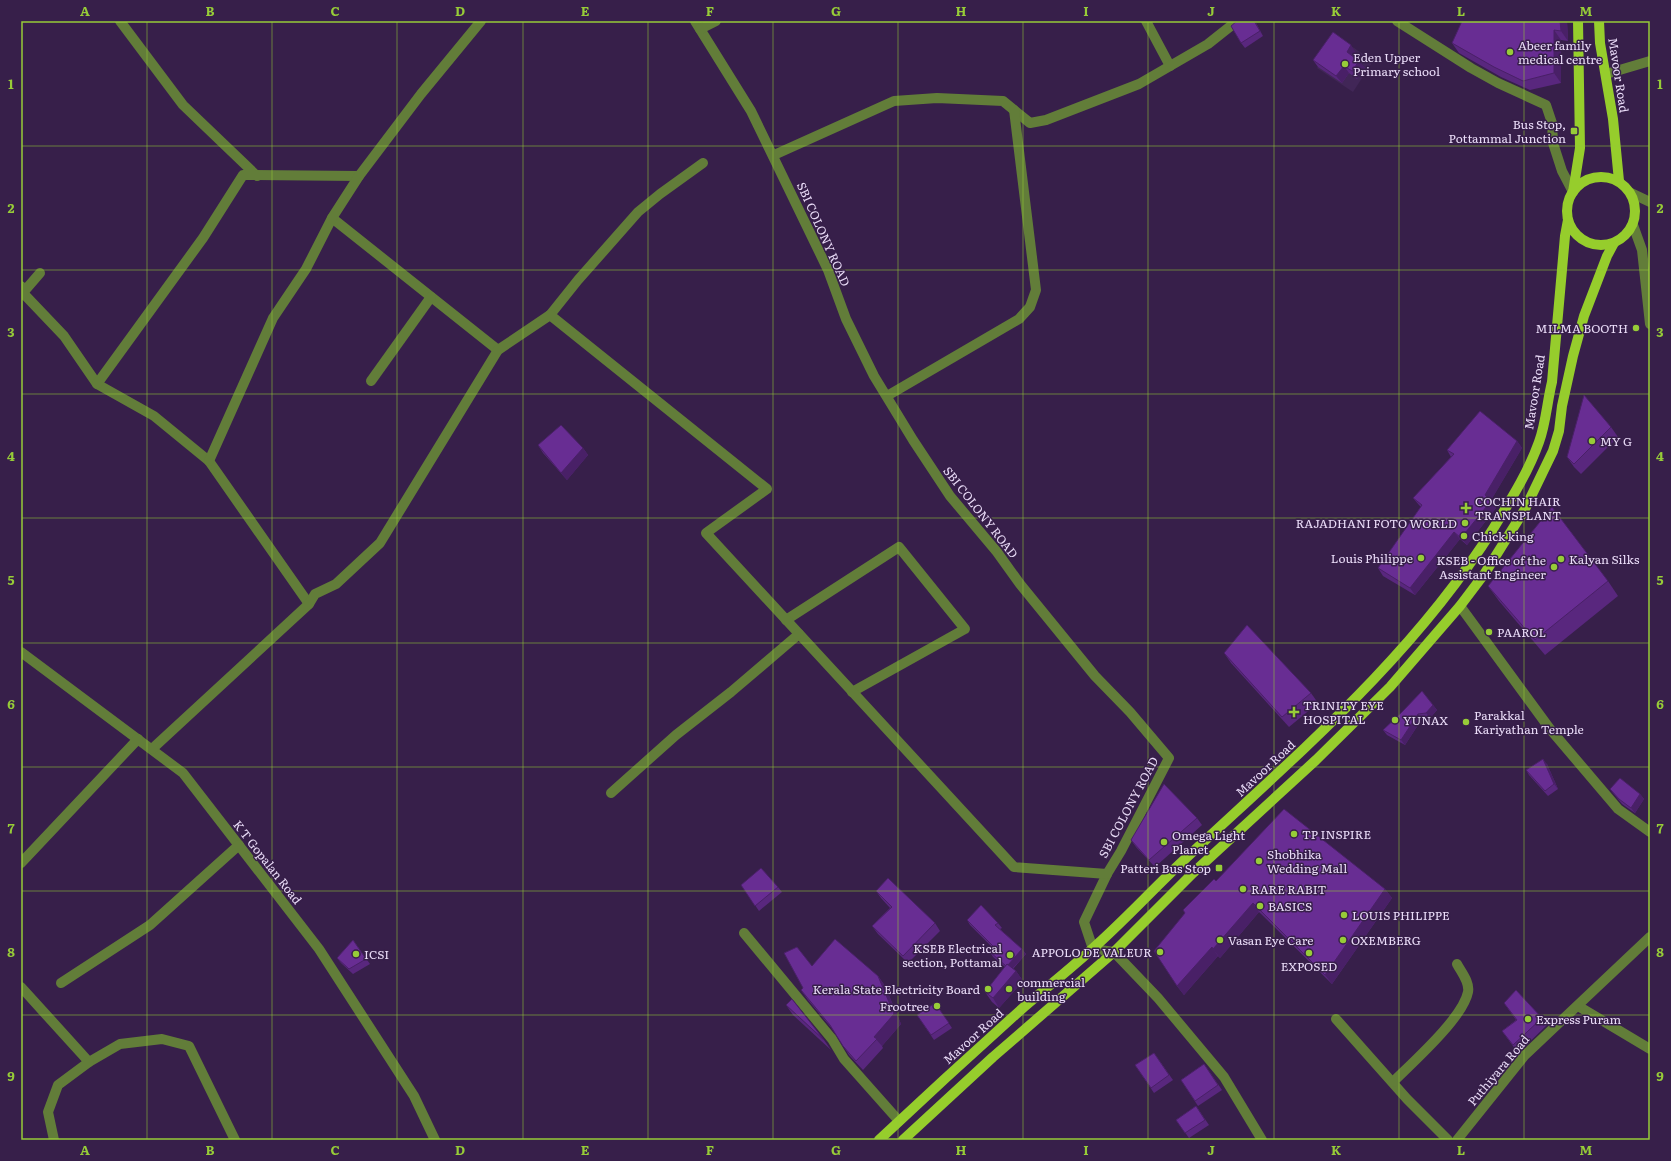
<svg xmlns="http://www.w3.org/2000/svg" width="1671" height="1161" font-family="Literata,serif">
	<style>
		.built { fill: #412657 }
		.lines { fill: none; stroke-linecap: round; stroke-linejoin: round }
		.minor { stroke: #627d39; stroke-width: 10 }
		.major { stroke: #96cd2c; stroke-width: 10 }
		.wall { fill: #59277e }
		.shaded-wall { fill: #492067 }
		.building { fill: #682d93; stroke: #492067 }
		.grid { fill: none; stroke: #97cc38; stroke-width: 1; stroke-opacity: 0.55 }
		.poi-dot { fill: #97cc38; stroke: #371f4a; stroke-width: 1.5 }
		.labels { text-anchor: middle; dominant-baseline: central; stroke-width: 3; stroke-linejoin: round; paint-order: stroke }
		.poi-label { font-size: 12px; fill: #eadcf8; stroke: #371f4a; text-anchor: start }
		.street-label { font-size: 12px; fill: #eadcf8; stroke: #371f4a }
		.neatline { fill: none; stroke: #97cc38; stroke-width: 1.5 }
		.grid-label { font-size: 13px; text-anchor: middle; font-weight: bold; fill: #97cc38 }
	</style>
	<rect width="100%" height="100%" fill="#371f4a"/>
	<path class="built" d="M1338 37 1373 61 1353 92 1317 68Z"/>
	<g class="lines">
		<g class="minor">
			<path d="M120 21 183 105 257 176"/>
			<path d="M695 21 751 111 828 270 846 319 874 376 913 440 950 496 997 552 1020 584 1095 676 1130 712 1169 758 1121 851 1107 874 1084 922 1093 949 1114 952 1158 998 1224 1077 1262 1140"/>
			<path d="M1146 21 1170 66"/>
			<path d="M1397 21 1471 68 1498 83 1546 105 1552 123 1553 143 1562 171 1573 192"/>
			<path d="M700 29 716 21"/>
			<path d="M1606 74 1650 61"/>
			<path d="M774 155 894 101 937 98 1003 101 1030 123 1046 120 1139 84 1208 44 1237 21"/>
			<path d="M1631 193 1650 202"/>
			<path d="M332 218 498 350"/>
			<path d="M1633 225 1642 250 1650 324"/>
			<path d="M21 286 23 293 64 336 97 384 154 416 209 461 309 604"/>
			<path d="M21 295 40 273"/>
			<path d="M550 315 578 280 638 212 660 194 703 163"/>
			<path d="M371 381 431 297"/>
			<path d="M97 384 203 238 243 175 359 176"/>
			<path d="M887 396 1019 319 1030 307 1036 290 1014 110"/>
			<path d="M209 461 273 318 306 269 332 218 359 176 421 94 481 21"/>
			<path d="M1460 606 1550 729 1618 809 1650 832"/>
			<path d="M786 620 899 547 965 629 852 692"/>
			<path d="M21 652 183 773 319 949 414 1096 435 1140"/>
			<path d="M152 749 309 604 315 594 336 584 380 543 498 350 550 315 767 489 706 533 1014 867 1107 874"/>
			<path d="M611 793 676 735 731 692 799 634"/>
			<path d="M21 863 138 739"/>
			<path d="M744 933 832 1039 844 1059 899 1121"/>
			<path d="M61 983 150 925 239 845"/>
			<path d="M21 987 89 1062 120 1044 162 1039 189 1046 235 1140"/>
			<path d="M1578 1006 1650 1049"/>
			<path d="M1336 1019 1407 1099 1448 1140"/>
			<path d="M1393 1082C1412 1063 1463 1018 1468 992 1470 982 1461 972 1457 964"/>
			<path d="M54 1140 48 1112 58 1085 89 1062"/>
			<path d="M1457 1140 1525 1055 1650 937"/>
		</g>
		<g class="major">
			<path d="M1599 21 1600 43 1613 119 1619 181"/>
			<circle cx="1601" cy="211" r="34"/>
			<path d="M1573 192 1580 148 1578 21"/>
			<path d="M879 1140C927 1095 975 1051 1024 1007 1046 988 1069 970 1091 950 1123 922 1152 890 1184 860 1294 757 1412 658 1493 529 1510 501 1528 473 1539 442 1546 423 1547 402 1552 382L1565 236 1568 220"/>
			<path d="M903 1140 993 1057 1114 952 1193 873 1316 760 1390 687 1460 606 1485 573 1525 509 1553 451 1559 431 1562 406 1573 356 1584 316 1607 256 1614 243"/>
		</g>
	</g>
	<g class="wall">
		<path d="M1237 21H1255L1263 36 1245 48 1241 43Z"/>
		<path d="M1567 21 1568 41 1561 40V83L1530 90 1501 77 1459 53 1452 43Z"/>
		<path d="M1356 53 1354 57 1365 68 1357 79 1349 73 1342 83 1318 67 1313 60Z"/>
		<path d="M1611 427 1618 437 1581 474 1574 467 1567 457Z"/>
		<path d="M1517 441 1522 448 1491 500 1496 508 1467 545 1460 539 1415 595 1383 576 1378 568 1421 507 1419 505 1413 498 1451 457 1447 450Z"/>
		<path d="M538 445 583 448 588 455 567 480 543 453Z"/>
		<path d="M1608 581 1618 596 1545 655 1499 601 1488 586Z"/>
		<path d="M1224 653 1311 693 1318 703 1289 727 1231 663Z"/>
		<path d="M1433 705 1437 710 1430 718 1422 719 1405 745 1387 735 1383 730Z"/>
		<path d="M1547 764 1558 789 1548 796 1529 775 1526 770Z"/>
		<path d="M1610 789 1640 794 1644 799 1635 813 1622 804Z"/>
		<path d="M1197 818 1202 825 1155 867 1136 847 1131 840Z"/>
		<path d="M1216 881 1385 889 1392 898 1332 984 1259 912 1220 958 1218 956 1184 995 1177 986Z"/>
		<path d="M741 885 778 887 782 892 759 911Z"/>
		<path d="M876 891 935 923 940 931 908 963 878 934 872 926 890 908 881 898Z"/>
		<path d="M967 920 998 923 1002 928 1000 929 1022 949 1026 954 1013 969 1016 971 1023 981 999 1008 992 1002 985 992 1005 967 993 957 990 952 993 948 970 925Z"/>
		<path d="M353 940 370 964 353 974 341 963 337 958Z"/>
		<path d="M812 966 878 976 885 986 901 1024 882 1046 883 1048 863 1070 849 1055 834 1031 808 1000 801 990 803 988Z"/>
		<path d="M935 1003 952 1028 934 1040 917 1015Z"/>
		<path d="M1504 1003 1542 1018 1547 1025 1518 1053 1502 1031 1516 1020Z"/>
		<path d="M786 1005 824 1040 831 1050 793 1015Z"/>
		<path d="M1154 1053 1173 1080 1154 1093 1135 1065Z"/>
		<path d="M1204 1064 1222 1090 1198 1106 1181 1080Z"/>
		<path d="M1196 1106 1209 1125 1189 1138 1176 1120Z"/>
	</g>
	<g class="shaded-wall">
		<path d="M1254 21H1255L1263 36Z"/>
		<path d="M1560 21H1567L1568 41 1561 31Z"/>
		<path d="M1554 30 1561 40V83L1554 73Z"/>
		<path d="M1351 45 1356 53 1352 59 1347 52Z"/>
		<path d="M1359 61 1365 68 1357 79 1352 71Z"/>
		<path d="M1344 66 1349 73 1342 83 1336 76Z"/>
		<path d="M1517 441 1522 448 1490 502 1491 501 1496 508 1467 545 1461 538 1485 495Z"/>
		<path d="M583 448 588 455 567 480 561 473Z"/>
		<path d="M1454 532 1460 539 1415 595 1410 588Z"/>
		<path d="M1433 705 1437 710 1430 718 1426 713Z"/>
		<path d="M1418 714 1422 719 1405 745 1401 740Z"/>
		<path d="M1543 759 1547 764 1558 789 1554 784Z"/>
		<path d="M1640 794 1644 799 1635 813 1631 808Z"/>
		<path d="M1385 889 1392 898 1332 984 1325 975Z"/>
		<path d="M1253 903 1259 912 1220 958 1213 949Z"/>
		<path d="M1212 947 1218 956 1184 995 1177 986Z"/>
		<path d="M1022 949 1026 954 1010 971 1007 966Z"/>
		<path d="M1016 971 1023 981 999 1008 993 998Z"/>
		<path d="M878 976 885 986 901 1024 882 1046 874 1037Z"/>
	</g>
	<g class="building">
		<path d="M1237 21H1254L1260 31 1241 43 1231 26Z"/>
		<path d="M1462 21H1560L1561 31 1554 30V73L1523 81 1494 67 1452 43Z"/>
		<path d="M1333 32 1351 45 1347 52 1359 61 1352 71 1344 66 1336 76 1313 60Z"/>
		<path d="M1584 395 1611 427 1574 464 1567 457Z"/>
		<path d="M1480 411 1517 441 1485 495 1491 501 1461 538 1454 532 1410 588 1378 568 1422 505 1413 498 1454 454 1447 450Z"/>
		<path d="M561 425 583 448 561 473 538 445Z"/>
		<path d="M1552 507 1608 581 1535 640 1488 586Z"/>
		<path d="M1247 625 1311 693 1282 717 1224 653Z"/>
		<path d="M1422 691 1433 705 1426 713 1418 714 1401 740 1383 730 1402 712Z"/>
		<path d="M1543 759 1554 784 1545 791 1526 770Z"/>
		<path d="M1620 778 1640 794 1631 808 1619 799 1610 789Z"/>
		<path d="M1164 784 1197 818 1149 860 1131 840Z"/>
		<path d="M1284 809 1385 889 1325 975 1253 903 1213 949 1212 947 1177 986 1154 951 1185 913 1183 910 1214 879 1216 881Z"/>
		<path d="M761 868 778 887 755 906 741 885Z"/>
		<path d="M888 878 935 923 903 956 872 926 892 907 876 891Z"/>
		<path d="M981 905 998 923 995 925 1022 949 1008 965 1007 964 1006 966 990 952 994 947 967 920Z"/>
		<path d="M835 939 878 976 894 1014 874 1037 877 1039 856 1061 843 1046 830 1025 801 990 803 988 784 953 797 947 812 966Z"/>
		<path d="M353 940 366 959 349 969 337 958Z"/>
		<path d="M1007 964 1016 971 993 998 985 992Z"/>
		<path d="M1516 990 1542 1018 1513 1045 1502 1031 1517 1020 1504 1003Z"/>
		<path d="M792 999 824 1040 786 1005Z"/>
		<path d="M935 1003 949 1023 931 1035 917 1015Z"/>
		<path d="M1154 1053 1169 1075 1151 1088 1135 1065Z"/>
		<path d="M1204 1064 1218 1085 1195 1101 1181 1080Z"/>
		<path d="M1196 1106 1205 1120 1185 1133 1176 1120Z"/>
	</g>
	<path class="grid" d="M147 21V1140M272 21V1140M397 21V1140M523 21V1140M648 21V1140M773 21V1140M898 21V1140M1023 21V1140M1148 21V1140M1274 21V1140M1399 21V1140M1524 21V1140M21 146H1650M21 270H1650M21 394H1650M21 518H1650M21 643H1650M21 767H1650M21 891H1650M21 1015H1650"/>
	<g class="poi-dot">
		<circle cx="1510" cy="52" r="4"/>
		<circle cx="1345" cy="64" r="4"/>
		<rect x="1570" y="127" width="8" height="8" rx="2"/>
		<circle cx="1636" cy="328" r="4"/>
		<circle cx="1592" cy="441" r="4"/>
		<path d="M1464 502h4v4h4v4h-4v4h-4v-4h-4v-4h4z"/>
		<circle cx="1465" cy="523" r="4"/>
		<circle cx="1464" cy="536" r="4"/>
		<circle cx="1421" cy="558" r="4"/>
		<circle cx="1561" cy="559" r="4"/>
		<circle cx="1554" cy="567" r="4"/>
		<circle cx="1489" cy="632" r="4"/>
		<path d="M1292 706h4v4h4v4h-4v4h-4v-4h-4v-4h4z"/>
		<circle cx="1395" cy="720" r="4"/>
		<circle cx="1466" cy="722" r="4"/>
		<circle cx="1294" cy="834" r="4"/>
		<circle cx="1164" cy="842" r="4"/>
		<circle cx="1259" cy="861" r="4"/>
		<rect x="1215" y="864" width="8" height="8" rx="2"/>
		<circle cx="1243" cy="889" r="4"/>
		<circle cx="1260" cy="906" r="4"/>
		<circle cx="1344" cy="915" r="4"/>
		<circle cx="1220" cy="940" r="4"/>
		<circle cx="1343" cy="940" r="4"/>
		<circle cx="1160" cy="952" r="4"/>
		<circle cx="1309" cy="953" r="4"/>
		<circle cx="356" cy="954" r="4"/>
		<circle cx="1010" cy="955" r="4"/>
		<circle cx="988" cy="989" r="4"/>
		<circle cx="1009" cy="989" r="4"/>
		<circle cx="937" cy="1006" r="4"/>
		<circle cx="1528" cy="1019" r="4"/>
	</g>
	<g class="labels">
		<g class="poi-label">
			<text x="1518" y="45">Abeer family<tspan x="1518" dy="14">medical centre</tspan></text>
			<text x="1353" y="57">Eden Upper<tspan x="1353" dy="14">Primary school</tspan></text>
			<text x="1566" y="124" text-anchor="end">Bus Stop,<tspan x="1566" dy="14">Pottammal Junction</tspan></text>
			<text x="1628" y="328" text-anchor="end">MILMA BOOTH</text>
			<text x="1600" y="441">MY G</text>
			<text x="1475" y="501">COCHIN HAIR<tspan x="1475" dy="14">TRANSPLANT</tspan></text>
			<text x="1457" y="523" text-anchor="end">RAJADHANI FOTO WORLD</text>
			<text x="1472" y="536">Chick king</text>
			<text x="1413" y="558" text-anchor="end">Louis Philippe</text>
			<text x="1569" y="559">Kalyan Silks</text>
			<text x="1546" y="560" text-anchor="end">KSEB - Office of the<tspan x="1546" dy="14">Assistant Engineer</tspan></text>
			<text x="1497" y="632">PAAROL</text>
			<text x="1303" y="705">TRINITY EYE<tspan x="1303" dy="14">HOSPITAL</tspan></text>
			<text x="1474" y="715">Parakkal<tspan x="1474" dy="14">Kariyathan Temple</tspan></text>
			<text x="1403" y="720">YUNAX</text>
			<text x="1302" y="834">TP INSPIRE</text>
			<text x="1172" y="835">Omega Light<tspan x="1172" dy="14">Planet</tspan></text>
			<text x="1267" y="854">Shobhika<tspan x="1267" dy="14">Wedding Mall</tspan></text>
			<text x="1211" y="868" text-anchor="end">Patteri Bus Stop</text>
			<text x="1251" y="889">RARE RABIT</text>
			<text x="1268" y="906">BASICS</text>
			<text x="1352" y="915">LOUIS PHILIPPE</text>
			<text x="1228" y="940">Vasan Eye Care</text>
			<text x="1351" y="940">OXEMBERG</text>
			<text x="1002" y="948" text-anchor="end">KSEB Electrical<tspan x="1002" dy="14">section, Pottamal</tspan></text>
			<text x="1152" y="952" text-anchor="end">APPOLO DE VALEUR</text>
			<text x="364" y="954">ICSI</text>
			<text x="1309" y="966" text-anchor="middle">EXPOSED</text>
			<text x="1017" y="982">commercial<tspan x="1017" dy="14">building</tspan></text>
			<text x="980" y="989" text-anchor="end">Kerala State Electricity Board</text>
			<text x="929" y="1006" text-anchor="end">Frootree</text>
			<text x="1536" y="1019">Express Puram</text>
		</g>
		<g class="street-label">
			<text transform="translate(1619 75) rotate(81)">Mavoor Road</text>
			<text transform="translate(824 234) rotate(66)">SBI COLONY ROAD</text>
			<text transform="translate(1534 392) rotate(-81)">Mavoor Road</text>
			<text transform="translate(981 512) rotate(52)">SBI COLONY ROAD</text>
			<text transform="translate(1265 768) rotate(-43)">Mavoor Road</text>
			<text transform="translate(1128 807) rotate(-62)">SBI COLONY ROAD</text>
			<text transform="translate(268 862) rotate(52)">K T Gopalan Road</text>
			<text transform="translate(973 1036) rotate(-42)">Mavoor Road</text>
			<text transform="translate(1498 1070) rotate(-50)">Puthiyara Road</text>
		</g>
	</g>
	<rect width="1671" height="1161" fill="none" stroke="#371f4a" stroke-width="44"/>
	<rect x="22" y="22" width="1627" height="1117" class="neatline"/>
	<g class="grid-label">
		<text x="85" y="16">A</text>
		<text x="210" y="16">B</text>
		<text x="335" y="16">C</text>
		<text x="460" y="16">D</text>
		<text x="585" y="16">E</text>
		<text x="710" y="16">F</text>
		<text x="836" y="16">G</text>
		<text x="961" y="16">H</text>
		<text x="1086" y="16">I</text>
		<text x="1211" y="16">J</text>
		<text x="1336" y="16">K</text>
		<text x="1461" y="16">L</text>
		<text x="1586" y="16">M</text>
		<text x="11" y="89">1</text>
		<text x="1660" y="89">1</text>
		<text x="11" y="213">2</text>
		<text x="1660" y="213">2</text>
		<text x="11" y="337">3</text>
		<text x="1660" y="337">3</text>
		<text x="11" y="461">4</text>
		<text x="1660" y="461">4</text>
		<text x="11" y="585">5</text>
		<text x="1660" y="585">5</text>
		<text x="11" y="709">6</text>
		<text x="1660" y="709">6</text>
		<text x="11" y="833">7</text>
		<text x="1660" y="833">7</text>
		<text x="11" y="957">8</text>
		<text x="1660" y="957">8</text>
		<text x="11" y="1081">9</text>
		<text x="1660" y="1081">9</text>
		<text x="85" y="1155">A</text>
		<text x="210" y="1155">B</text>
		<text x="335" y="1155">C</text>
		<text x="460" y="1155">D</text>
		<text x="585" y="1155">E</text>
		<text x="710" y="1155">F</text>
		<text x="836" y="1155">G</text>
		<text x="961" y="1155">H</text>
		<text x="1086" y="1155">I</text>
		<text x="1211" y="1155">J</text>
		<text x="1336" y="1155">K</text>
		<text x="1461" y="1155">L</text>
		<text x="1586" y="1155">M</text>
	</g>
</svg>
